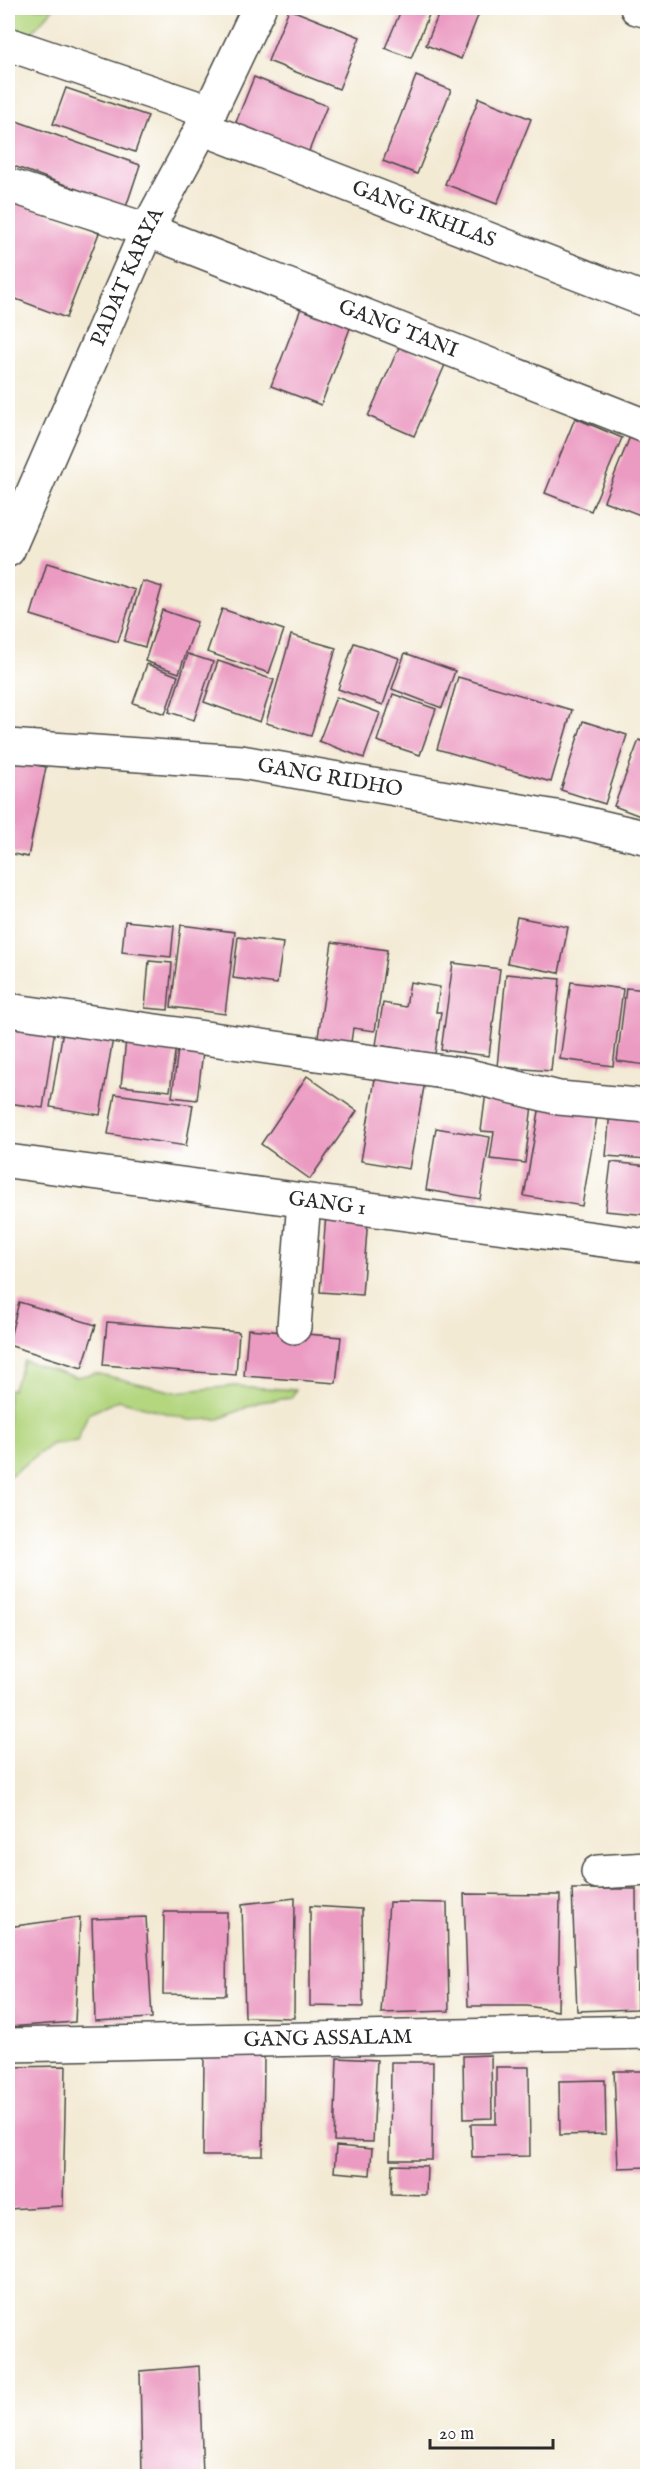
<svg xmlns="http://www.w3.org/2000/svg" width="655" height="2484" font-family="'IM FELL English',serif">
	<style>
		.green { fill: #b3d67f; stroke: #6f8055; stroke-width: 1.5 }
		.building { fill: #eb9ac1 }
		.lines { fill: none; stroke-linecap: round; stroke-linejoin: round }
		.minor-casing { stroke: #494844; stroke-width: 36 }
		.minor { stroke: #fff; stroke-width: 33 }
		.labels { text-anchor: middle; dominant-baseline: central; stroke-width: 4.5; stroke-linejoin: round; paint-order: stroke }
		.street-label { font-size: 21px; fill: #2b2b2b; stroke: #fff }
	</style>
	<rect width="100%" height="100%" fill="#fff"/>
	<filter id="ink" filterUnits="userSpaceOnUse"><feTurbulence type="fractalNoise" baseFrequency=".0167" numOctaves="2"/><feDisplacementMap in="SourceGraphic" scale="12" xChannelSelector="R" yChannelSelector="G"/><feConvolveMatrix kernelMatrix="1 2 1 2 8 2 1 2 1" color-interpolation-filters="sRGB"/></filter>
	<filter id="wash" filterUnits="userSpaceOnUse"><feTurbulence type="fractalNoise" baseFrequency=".008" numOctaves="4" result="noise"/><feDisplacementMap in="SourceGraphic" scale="24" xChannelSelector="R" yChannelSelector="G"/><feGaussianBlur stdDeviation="1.35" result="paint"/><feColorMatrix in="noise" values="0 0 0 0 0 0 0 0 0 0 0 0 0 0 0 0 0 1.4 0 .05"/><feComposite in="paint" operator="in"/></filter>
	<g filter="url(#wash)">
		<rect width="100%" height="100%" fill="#f3ead4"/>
		<g class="green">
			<path d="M8 8H54L33 31 15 57H8Z"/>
			<path d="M24 1361 76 1377 95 1373 175 1392 234 1386 296 1390 291 1398 259 1402 219 1419 190 1420 119 1400 88 1414 77 1441 52 1444 8 1477V1389L12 1390Z"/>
		</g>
		<g id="blocks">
			<g class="building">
				<path d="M402 8H410L429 15 411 58 385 48Z"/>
				<path d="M441 8H481L461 59 426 45Z"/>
				<path d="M289 9 360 37 339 89 268 61Z"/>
				<path d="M416 76 451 90 417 174 383 161Z"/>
				<path d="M254 77 327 106 307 156 234 127Z"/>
				<path d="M66 88 148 116 135 152 53 124Z"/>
				<path d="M479 98 531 119 497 204 445 184Z"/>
				<path d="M8 118 140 165 126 207 8 164Z"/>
				<path d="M8 197 99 233 66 318 8 296Z"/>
				<path d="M303 303 352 323 321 405 271 386Z"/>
				<path d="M400 345 445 365 414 436 368 416Z"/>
				<path d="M575 418 622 438 591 511 545 493Z"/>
				<path d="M631 434 648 440V518L604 501Z"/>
				<path d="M47 563 135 590 118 642 31 615Z"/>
				<path d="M142 581 162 587 145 647 124 641Z"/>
				<path d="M222 609 284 630 269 673 207 652Z"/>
				<path d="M162 610 197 622 179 673 145 661Z"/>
				<path d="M291 635 336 648 311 736 266 723Z"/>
				<path d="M354 643 399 658 383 705 338 689Z"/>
				<path d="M405 653 455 671 442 708 392 689Z"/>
				<path d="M188 654 213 662 194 720 169 712Z"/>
				<path d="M218 661 274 680 260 722 204 702Z"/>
				<path d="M147 664 178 676 165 714 133 703Z"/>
				<path d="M458 677 572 710 551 782 437 749Z"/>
				<path d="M393 694 436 709 420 755 377 741Z"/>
				<path d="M336 697 380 713 364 758 319 741Z"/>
				<path d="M583 721 627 735 605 804 561 790Z"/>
				<path d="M639 740 648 743V819L614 806Z"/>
				<path d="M8 760 46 767 28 857 8 853Z"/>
				<path d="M517 917 568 927 559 973 507 963Z"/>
				<path d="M125 921 174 926 171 957 122 952Z"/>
				<path d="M181 925 235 932 225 1014 171 1007Z"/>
				<path d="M238 937 283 943 277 984 233 978Z"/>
				<path d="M332 942 387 950 375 1031 353 1028 350 1049 317 1044Z"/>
				<path d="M149 961 172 963 168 1010 145 1008Z"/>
				<path d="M453 963 500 969 489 1056 441 1050Z"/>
				<path d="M506 974 560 979 551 1071 497 1067Z"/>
				<path d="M410 982 440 987 436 1012H441L435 1054 376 1045 383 1003 406 1007Z"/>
				<path d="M571 982 623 989 613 1066 560 1059Z"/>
				<path d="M626 988 648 990 646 1065 617 1061Z"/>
				<path d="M8 1021 55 1028 43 1108 8 1103Z"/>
				<path d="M63 1030 113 1038 100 1115 50 1107Z"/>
				<path d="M126 1040 176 1045 170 1091 121 1086Z"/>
				<path d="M179 1041 204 1044 197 1100 172 1097Z"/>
				<path d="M377 1067 426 1076 409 1169 361 1161Z"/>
				<path d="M307 1076 357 1111 310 1179 261 1144Z"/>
				<path d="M486 1092 533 1097 525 1163 490 1159 494 1132 481 1131Z"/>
				<path d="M115 1094 193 1105 186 1146 108 1134Z"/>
				<path d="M541 1100 598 1111 582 1206 524 1196Z"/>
				<path d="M610 1111 648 1114V1159L606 1156Z"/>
				<path d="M436 1128 490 1137 480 1199 426 1190Z"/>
				<path d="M611 1162 648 1166V1215L605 1211Z"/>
				<path d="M326 1214 368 1217 362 1295 320 1292Z"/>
				<path d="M19 1302 96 1325 82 1368 8 1345Z"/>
				<path d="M107 1322 239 1332 236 1375 103 1365Z"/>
				<path d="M248 1329 341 1337 336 1383 244 1376Z"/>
				<path d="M572 1889H636L637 2009 577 2011Z"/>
				<path d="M464 1894 560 1895 558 2011 527 2006H468Z"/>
				<path d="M295 1898 294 2018 245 2017 242 1904Z"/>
				<path d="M389 1902 447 1903 449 2011 381 2013Z"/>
				<path d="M644 1902H648V1950H646Z"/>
				<path d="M310 1906 362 1909 363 2007 310 2006Z"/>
				<path d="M164 1912H227L226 1995 163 1994Z"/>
				<path d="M80 1917 75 2022 8 2027V1927Z"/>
				<path d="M146 1917 152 2018 95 2021 92 1919Z"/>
				<path d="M491 2055 492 2118 464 2119 463 2056Z"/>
				<path d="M204 2056 264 2057 263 2156H203Z"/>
				<path d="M337 2058 377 2060 373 2142 334 2141Z"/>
				<path d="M391 2062H433L432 2160H390Z"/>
				<path d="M66 2066 63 2206 8 2209V2067Z"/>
				<path d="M496 2067H529L530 2156 472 2157 471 2124H496Z"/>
				<path d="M614 2071H648V2167L618 2168Z"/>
				<path d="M605 2080 606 2134 560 2135 559 2081Z"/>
				<path d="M336 2146 372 2149 370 2175 334 2172Z"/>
				<path d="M392 2165 427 2166 426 2195 391 2194Z"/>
				<path d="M199 2366 203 2476H142L140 2371Z"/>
			</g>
		</g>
	</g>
	<g filter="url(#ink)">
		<use href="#blocks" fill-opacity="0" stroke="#494844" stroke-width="1.5"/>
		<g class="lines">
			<g class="minor-casing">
				<g id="minor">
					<path d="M637 8 648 11"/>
					<path d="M8 44 210 112"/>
					<path id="s1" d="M202 128 648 301"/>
					<path id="s2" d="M8 185 147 230 648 427"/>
					<path id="s3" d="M8 550 147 230 202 128 259 8"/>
					<path id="s4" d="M8 746 241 762 567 819 648 838"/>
					<path d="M8 1010 465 1075 559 1098 648 1106"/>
					<path id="s5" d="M8 1161 648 1246"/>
					<path d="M294 1327 304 1201"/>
					<path d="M598 1872 648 1869"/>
					<path id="s6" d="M8 2045 648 2032"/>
				</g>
			</g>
			<use href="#minor" class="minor"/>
		</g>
	</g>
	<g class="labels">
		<g class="street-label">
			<text stroke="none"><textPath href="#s1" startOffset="238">GANG IKHLAS</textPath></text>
			<text stroke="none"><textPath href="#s3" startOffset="298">PADAT KARYA</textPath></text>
			<text stroke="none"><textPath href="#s2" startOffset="416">GANG TANI</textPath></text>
			<text stroke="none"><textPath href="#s4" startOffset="324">GANG RIDHO</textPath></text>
			<text stroke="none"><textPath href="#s5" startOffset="322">GANG 1</textPath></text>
			<text stroke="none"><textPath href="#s6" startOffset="320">GANG ASSALAM</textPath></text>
		</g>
	</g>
	<rect width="655" height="2484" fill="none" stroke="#fff" stroke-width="30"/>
	<path d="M430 2439v9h123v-9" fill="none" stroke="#2b2b2b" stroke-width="3"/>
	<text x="439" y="2439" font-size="18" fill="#2b2b2b" stroke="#ffffff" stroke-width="4.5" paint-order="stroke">20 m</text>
</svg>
